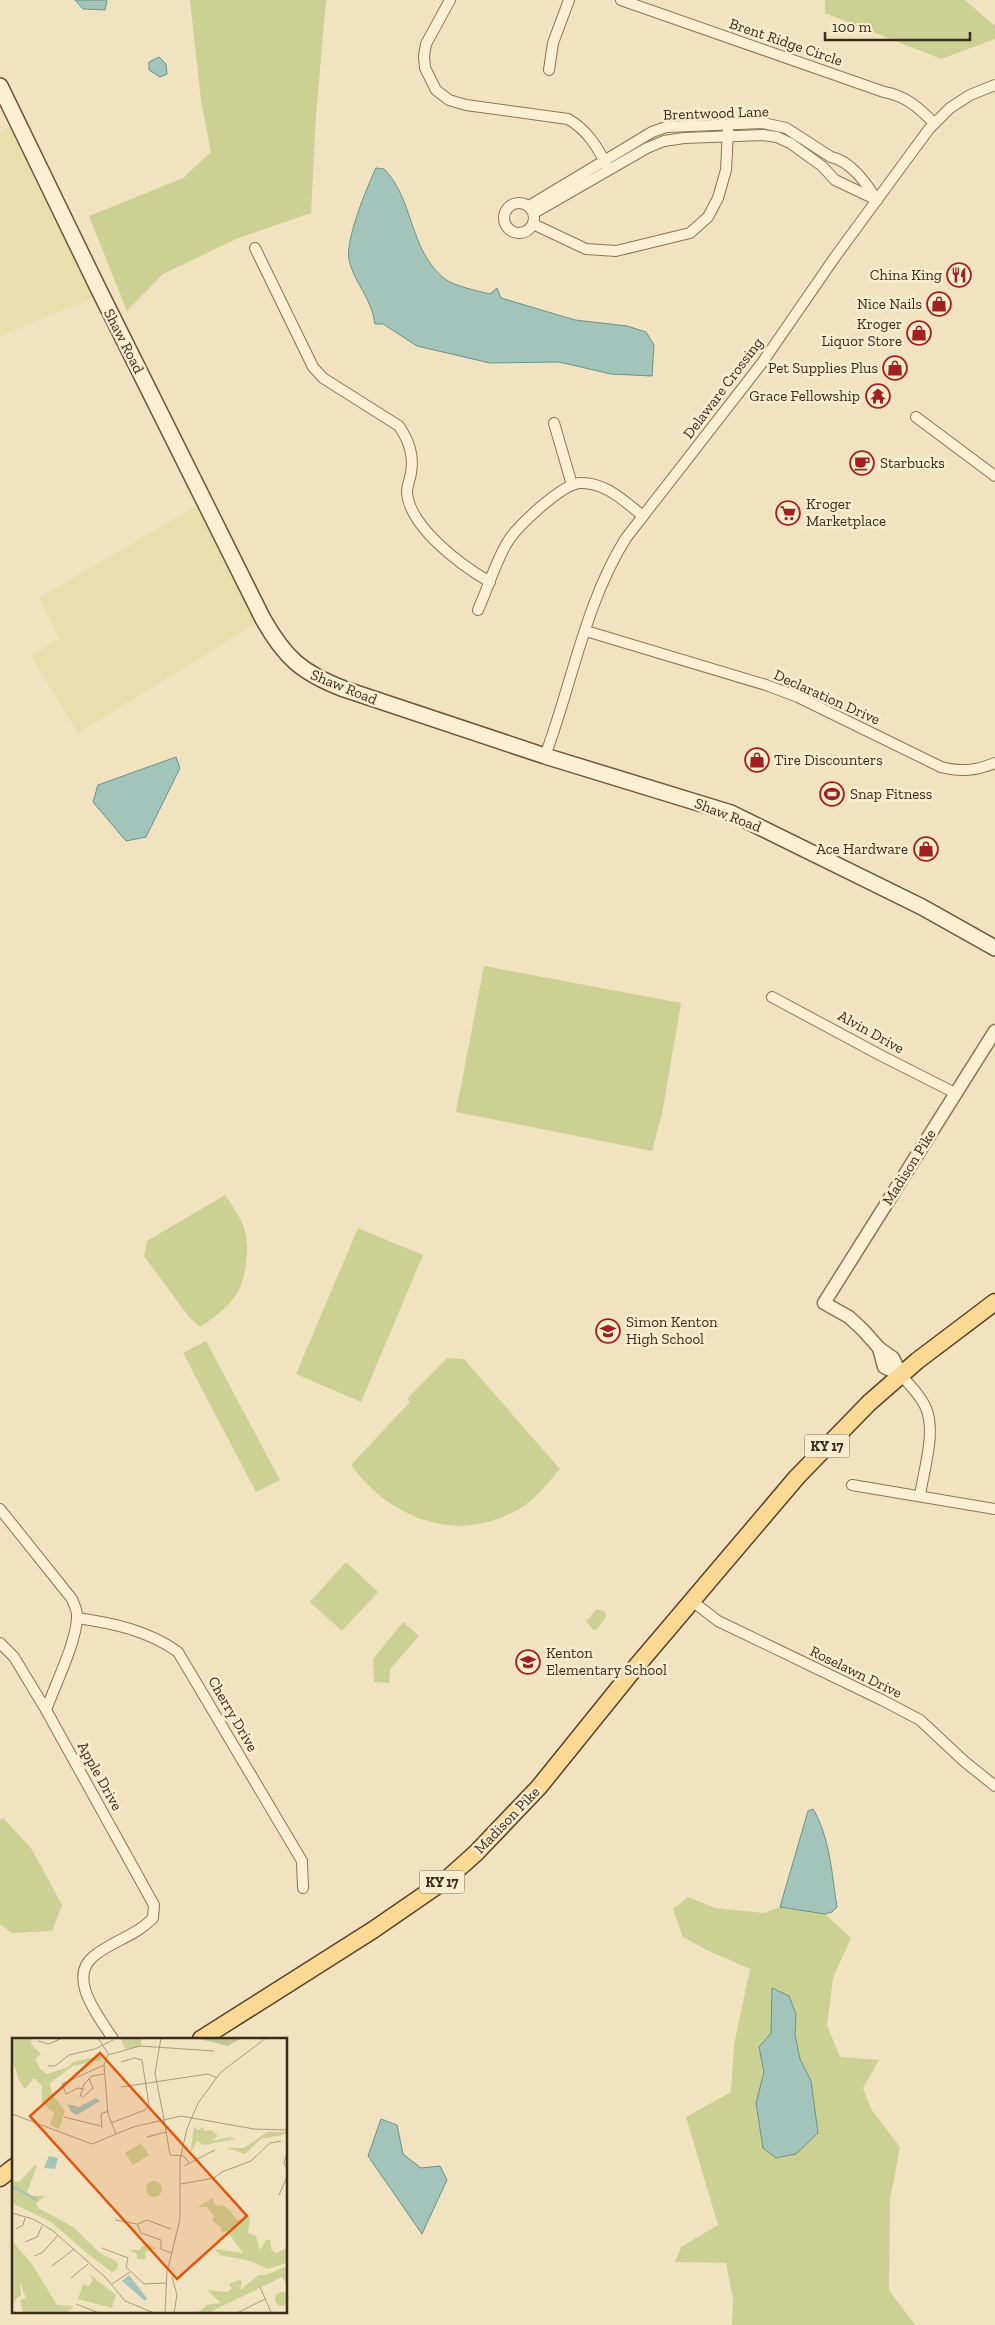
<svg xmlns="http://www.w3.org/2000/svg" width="995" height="2325" font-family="'Zilla Slab',serif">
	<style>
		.farmland { fill: #e8dfac }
		.green { fill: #cad193 }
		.water { fill: #a3c4ba; stroke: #699388 }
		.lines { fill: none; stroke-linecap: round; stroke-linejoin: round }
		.minor-casing { stroke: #8d7356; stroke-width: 12 }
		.tertiary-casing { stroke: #8d7356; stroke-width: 15 }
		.secondary-casing { stroke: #6e5439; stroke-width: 18 }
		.primary-casing { stroke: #5a412b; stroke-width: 19 }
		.minor { stroke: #fcf0d4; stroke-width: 10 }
		.tertiary { stroke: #fcf0d4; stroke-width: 12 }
		.secondary { stroke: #fcf0d4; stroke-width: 15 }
		.primary { stroke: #f9d994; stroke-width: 16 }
		.labels { text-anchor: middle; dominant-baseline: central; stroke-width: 5; stroke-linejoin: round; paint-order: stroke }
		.shield { fill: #f9edd0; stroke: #746552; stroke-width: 1 }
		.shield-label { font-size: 14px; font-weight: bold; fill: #3b2b1c }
		.street-label { font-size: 15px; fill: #3b2b1c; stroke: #f9edd0 }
		.poi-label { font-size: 15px; fill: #3b2b1c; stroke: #f9edd0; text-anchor: end }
		.inset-river { fill: none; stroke: #a3c4ba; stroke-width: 2.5 }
		.inset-road { fill: none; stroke: #a9997e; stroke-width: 1 }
		.view { fill: #df570d; fill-opacity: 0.15; stroke: #df570d; stroke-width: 2.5 }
		.inset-edge { fill: none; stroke: #3b2b1c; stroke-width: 2.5 }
	</style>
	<rect width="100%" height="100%" fill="#f2e3c0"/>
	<g class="farmland">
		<path d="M16 121 101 294 0 336V133Z"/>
		<path d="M205 501 263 619 78 733 31 656 59 638 39 598Z"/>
	</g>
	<g class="green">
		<path d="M190 0H326L316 116 311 213 236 239 163 274 127 311 89 216 183 178 211 152 201 100Z"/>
		<path d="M825 0H965L995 26V39L941 59 825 13Z"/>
		<path d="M484 966 681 1003 662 1114 652 1151 456 1112Z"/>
		<path d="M225 1195C231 1204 239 1215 243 1225 250 1244 247 1272 239 1290 231 1305 214 1318 200 1327L189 1317 144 1256 147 1241Z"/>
		<path d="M358 1228 423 1255 361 1402 296 1374Z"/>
		<path d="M206 1341 280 1480 256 1492 183 1353Z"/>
		<path d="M447 1358 464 1359 560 1469C548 1483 535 1500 519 1509 458 1545 390 1519 351 1465L410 1402 407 1399Z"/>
		<path d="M346 1562 378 1592 342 1631 310 1602Z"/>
		<path d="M597 1609 605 1612 606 1617 597 1629 593 1630 586 1621Z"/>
		<path d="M403 1622 419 1636 390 1669 389 1683 374 1682 373 1659Z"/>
		<path d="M3 1818 31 1848 62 1905 52 1931 12 1933 0 1924V1820Z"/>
		<path d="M688 1897 715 1908 764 1913 780 1907 825 1914 851 1938 833 1978 827 2025 840 2057 879 2060 863 2088 871 2109 900 2147 890 2200 889 2290 915 2325H732L733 2299 726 2263 675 2262 681 2247 718 2225 686 2117 731 2092 734 2045 750 1969 709 1951 683 1937 673 1909Z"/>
	</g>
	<g class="water">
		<path d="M75 0H106L107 1 105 10 83 9Z"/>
		<path d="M159 57 166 64 167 74 160 77 149 70V62Z"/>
		<path d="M376 168 384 169C414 199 409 251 445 279 454 286 478 291 490 294L497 288 501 298 575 320 627 326 646 332 654 345 652 376 611 374 559 362 490 363 417 346 383 324H375C372 299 354 282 349 260 345 240 367 187 376 168Z"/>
		<path d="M176 757 180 768 146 837 126 841 93 802 98 785Z"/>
		<path d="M813 1809C830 1837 832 1876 837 1907L832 1912 825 1914 780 1907 808 1811Z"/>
		<path d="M772 1988 789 1996 796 2014 795 2035 800 2059 811 2081 818 2133 796 2154 776 2158 763 2148 756 2103 764 2072 759 2047 771 2033Z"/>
		<path d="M381 2119 397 2125 403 2154 421 2168 440 2166 447 2180 422 2234 368 2156Z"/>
	</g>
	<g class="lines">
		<g class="minor-casing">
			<g id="minor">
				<path d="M450 0 426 44 424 56 425 68 436 90 449 100 466 105 568 119C587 130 597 146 607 166"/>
				<path d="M621 0 884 92C906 96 918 107 934 123"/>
				<path d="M549 70 553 43 569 0"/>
				<circle cx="519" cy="218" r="15"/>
				<path d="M529 206 652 132 666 127 763 123 786 128 831 157C851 161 866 183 877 200"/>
				<path d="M534 213 647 148 664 141 684 138 763 135 777 137 790 143 822 166 835 180 877 200"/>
				<path d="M533 224 586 249 616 251 690 233 708 217 718 198 726 170 728 131"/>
				<path d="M255 248 313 367 323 378 399 426C409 441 414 455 411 473 410 479 407 486 407 492 409 527 462 566 490 582"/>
				<path d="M916 417 995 476"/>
				<path d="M554 423 572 485"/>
				<path d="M478 610C488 588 495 563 507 543 516 527 562 484 580 483 606 482 625 502 643 516"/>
				<path d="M586 631 766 685 798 697 941 767C961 772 975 771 995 763"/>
				<path d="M545 756C572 684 585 603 626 538L762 363 835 257 929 129 950 108 970 95 995 85"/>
				<path d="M772 997 880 1055 955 1093"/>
				<path d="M901 1375C909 1384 920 1395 925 1406 937 1429 924 1469 920 1495"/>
				<path d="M852 1485 995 1509"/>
				<path d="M0 1509 72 1599C74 1605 78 1611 77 1618 76 1643 55 1685 46 1710L154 1905 153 1918C136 1936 112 1941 94 1956 66 1978 100 2018 113 2039"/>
				<path d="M692 1601 718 1621 882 1700 920 1720 965 1762 995 1786"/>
				<path d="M77 1618C113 1623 149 1631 178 1652L302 1861 303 1888"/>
				<path d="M0 1643 14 1657 46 1710"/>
			</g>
		</g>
		<g class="tertiary-casing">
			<g id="tertiary">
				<path d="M879 1348 884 1367 901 1375"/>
				<path d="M901 1375 893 1358 879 1348 863 1330 849 1317 824 1303 995 1031"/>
			</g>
		</g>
		<g class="secondary-casing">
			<path id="secondary" d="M0 86 98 288 263 619C285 658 302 673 344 689L545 756 731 813 922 907 995 948"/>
		</g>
		<g class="primary-casing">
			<g id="primary">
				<path d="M201 2039 373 1930 447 1879 476 1853 539 1787 635 1668 797 1477 869 1403 917 1361 995 1302"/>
				<path d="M0 2178 14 2167"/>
			</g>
		</g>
		<use href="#minor" class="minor"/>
		<use href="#tertiary" class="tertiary"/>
		<use href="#secondary" class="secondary"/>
		<use href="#primary" class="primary"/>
	</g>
	<defs>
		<g id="restaurant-ring" transform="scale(1.25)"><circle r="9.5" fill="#f9edd0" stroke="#a12021" stroke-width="1.5"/><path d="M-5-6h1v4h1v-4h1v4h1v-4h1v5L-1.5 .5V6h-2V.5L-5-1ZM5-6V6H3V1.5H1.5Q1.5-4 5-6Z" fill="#a12021"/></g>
		<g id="shop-ring" transform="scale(1.25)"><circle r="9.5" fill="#f9edd0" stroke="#a12021" stroke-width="1.5"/><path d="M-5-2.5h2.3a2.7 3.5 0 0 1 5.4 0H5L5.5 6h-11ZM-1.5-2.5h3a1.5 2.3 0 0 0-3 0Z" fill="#a12021"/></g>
		<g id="temple-ring" transform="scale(1.25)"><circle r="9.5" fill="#f9edd0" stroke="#a12021" stroke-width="1.5"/><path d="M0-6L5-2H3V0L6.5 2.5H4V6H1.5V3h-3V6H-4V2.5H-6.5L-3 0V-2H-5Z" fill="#a12021"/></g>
		<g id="cafe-ring" transform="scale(1.25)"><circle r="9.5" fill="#f9edd0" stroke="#a12021" stroke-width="1.5"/><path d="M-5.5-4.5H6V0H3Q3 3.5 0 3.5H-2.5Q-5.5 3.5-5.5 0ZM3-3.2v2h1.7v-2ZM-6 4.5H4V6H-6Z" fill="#a12021"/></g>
		<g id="supermarket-ring" transform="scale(1.25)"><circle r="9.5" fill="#f9edd0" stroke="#a12021" stroke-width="1.5"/><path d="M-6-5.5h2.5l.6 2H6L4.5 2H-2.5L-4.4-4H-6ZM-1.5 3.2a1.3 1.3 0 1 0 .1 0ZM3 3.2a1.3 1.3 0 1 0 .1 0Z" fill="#a12021"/></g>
		<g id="stadium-ring" transform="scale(1.25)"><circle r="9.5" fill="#f9edd0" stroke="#a12021" stroke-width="1.5"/><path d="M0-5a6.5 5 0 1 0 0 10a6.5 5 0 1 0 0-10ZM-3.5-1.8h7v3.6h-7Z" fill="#a12021"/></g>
		<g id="school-ring" transform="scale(1.25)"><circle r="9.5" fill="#f9edd0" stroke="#a12021" stroke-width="1.5"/><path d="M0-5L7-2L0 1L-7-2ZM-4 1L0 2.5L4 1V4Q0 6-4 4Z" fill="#a12021"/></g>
	</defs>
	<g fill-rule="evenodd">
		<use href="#restaurant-ring" x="959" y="275"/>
		<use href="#shop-ring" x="939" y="304"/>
		<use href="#shop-ring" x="919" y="333"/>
		<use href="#shop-ring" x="895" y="368"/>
		<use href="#temple-ring" x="878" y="396"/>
		<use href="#cafe-ring" x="862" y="463"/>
		<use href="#supermarket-ring" x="788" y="513"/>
		<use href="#shop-ring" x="757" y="760"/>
		<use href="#stadium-ring" x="832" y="794"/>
		<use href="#shop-ring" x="926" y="849"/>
		<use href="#school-ring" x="608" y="1331"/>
		<use href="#school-ring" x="528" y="1662"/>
	</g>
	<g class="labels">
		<g class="shield">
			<rect x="804.5" y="1434.5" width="45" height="23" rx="4"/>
			<rect x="419.5" y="1870.5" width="45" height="23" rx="4"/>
		</g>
		<g class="shield-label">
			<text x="827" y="1446">KY 17</text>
			<text x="442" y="1882">KY 17</text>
		</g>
		<g class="street-label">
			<text transform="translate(786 42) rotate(19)">Brent Ridge Circle</text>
			<text transform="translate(716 113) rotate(-2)">Brentwood Lane</text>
			<text transform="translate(124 341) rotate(63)">Shaw Road</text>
			<text transform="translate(723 388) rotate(-53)">Delaware Crossing</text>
			<text transform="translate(344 687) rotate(22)">Shaw Road</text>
			<text transform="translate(827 697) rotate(24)">Declaration Drive</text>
			<text transform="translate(728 815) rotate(21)">Shaw Road</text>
			<text transform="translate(871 1032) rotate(29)">Alvin Drive</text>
			<text transform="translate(909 1167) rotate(-58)">Madison Pike</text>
			<text transform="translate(856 1672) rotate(26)">Roselawn Drive</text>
			<text transform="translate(233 1714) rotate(60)">Cherry Drive</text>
			<text transform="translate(100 1776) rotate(61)">Apple Drive</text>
			<text transform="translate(507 1820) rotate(-46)">Madison Pike</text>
		</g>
		<g class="poi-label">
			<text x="942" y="275">China King</text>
			<text x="922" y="304">Nice Nails</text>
			<text x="902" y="324">Kroger<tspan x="902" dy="17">Liquor Store</tspan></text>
			<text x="878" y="368">Pet Supplies Plus</text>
			<text x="860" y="396">Grace Fellowship</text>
			<text x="880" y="463" text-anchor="start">Starbucks</text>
			<text x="806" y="504" text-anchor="start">Kroger<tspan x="806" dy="17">Marketplace</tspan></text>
			<text x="774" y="760" text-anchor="start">Tire Discounters</text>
			<text x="850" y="794" text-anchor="start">Snap Fitness</text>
			<text x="908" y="849">Ace Hardware</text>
			<text x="626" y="1322" text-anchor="start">Simon Kenton<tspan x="626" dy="17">High School</tspan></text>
			<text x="546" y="1653" text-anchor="start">Kenton<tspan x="546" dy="17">Elementary School</tspan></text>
		</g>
	</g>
	<g transform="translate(12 2038)">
		<rect width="275" height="275" fill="#f2e3c0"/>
		<path d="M0 0H20L19 6 29 16 23 21 29 32 35 36 56 29 61 24 91 17 88 22 61 28 38 45 40 56 53 73 47 91 38 87 42 75 30 65V48L22 40 13 51 7 42 0 22ZM109 0H129V8L113 11ZM182 88 186 92 191 89 192 93 199 92 206 98 199 103 217 99 224 101 192 107 185 103 178 117ZM255 94H275V96L249 101 233 116 215 110H232ZM129 105 137 117 121 127 113 115ZM23 127 25 128 15 154 20 158H33L24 165 26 170 61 189 88 215 104 223 106 226 104 232 100 234 76 216 39 184 0 165V143L7 144ZM134 151a8 8 0 1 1 16 0a8 8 0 1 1-16 0ZM200 160 204 168 210 167 217 172 225 182 238 179 236 195 244 198 248 212 254 202H258L259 211 264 215 275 210V225L255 231 239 223 208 217 202 211 231 215 215 193 209 194V189L200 183 202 178 195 169H186ZM0 203 20 226 45 267 62 268 54 275H11L8 262 14 260 8 244 9 257 0 265ZM133 205 144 210 133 214 134 221H125V216L118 212H127ZM275 228V247L270 239 196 275H185L195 267 209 265 195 252 216 254 220 250 217 246 227 242 230 243 228 252 247 237H254ZM77 236 104 257 100 270 66 261 71 246 77 248 81 242ZM263 261a7 7 0 1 1 14 0a7 7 0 1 1-14 0Z" fill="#cad193"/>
		<path d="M184 0H230L216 8Z" fill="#bfc593"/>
		<path d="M84 60 88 63 65 77 59 74 55 66 67 69ZM37 118 46 120 43 131 32 130ZM117 237 135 260 133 263 110 243Z" fill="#a3c4ba"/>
		<path class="inset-river" d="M0 148 25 162"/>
		<path class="inset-road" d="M86 0 97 17M149 0 143 35 152 81M26 3 37 6 50 0M36 28H43L57 17 83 11 101 2M109 49 196 36 205 40M72 51 66 50 54 56 50 46 92 27M68 59 72 46 80 38 92 36M70 60 81 50 77 40M0 76 80 106 121 89 169 78 242 91 275 92M52 79 89 88M152 81 158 117 172 118 177 125M99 85 133 72 137 67 130 22 122 20 109 24M90 90 89 76 96 73M104 96 96 76 92 27 96 17 128 8 202 13M135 99 154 94M275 114 272 125 275 131M172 128 203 112M169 146 202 140 210 134 239 123 258 105 269 103M267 157 275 139M0 175 21 181 40 192 94 240 113 263 142 275M103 182 125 186 129 195 149 202V211L159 215M126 186 135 182 159 191M4 191 11 187 13 180M13 204 25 199 30 188M90 210 116 220 114 229 132 246 154 245M23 218 31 214 46 197M40 228 62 211M160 239 165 257 162 275M59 240 76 226M100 246 118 234M248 249 259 274M64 266 87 275M153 275 155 234 168 181V121L175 91 186 65 209 34 254 0M225 275 253 261"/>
		<path class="view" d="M88 15 235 178 165 241 18 78Z"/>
		<rect width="275" height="275" class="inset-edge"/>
	</g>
	<path d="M825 32v8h145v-8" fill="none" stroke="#3b2b1c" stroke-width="2.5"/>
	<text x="832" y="32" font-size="15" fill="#3b2b1c" stroke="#f9edd0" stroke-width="4" paint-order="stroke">100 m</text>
</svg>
